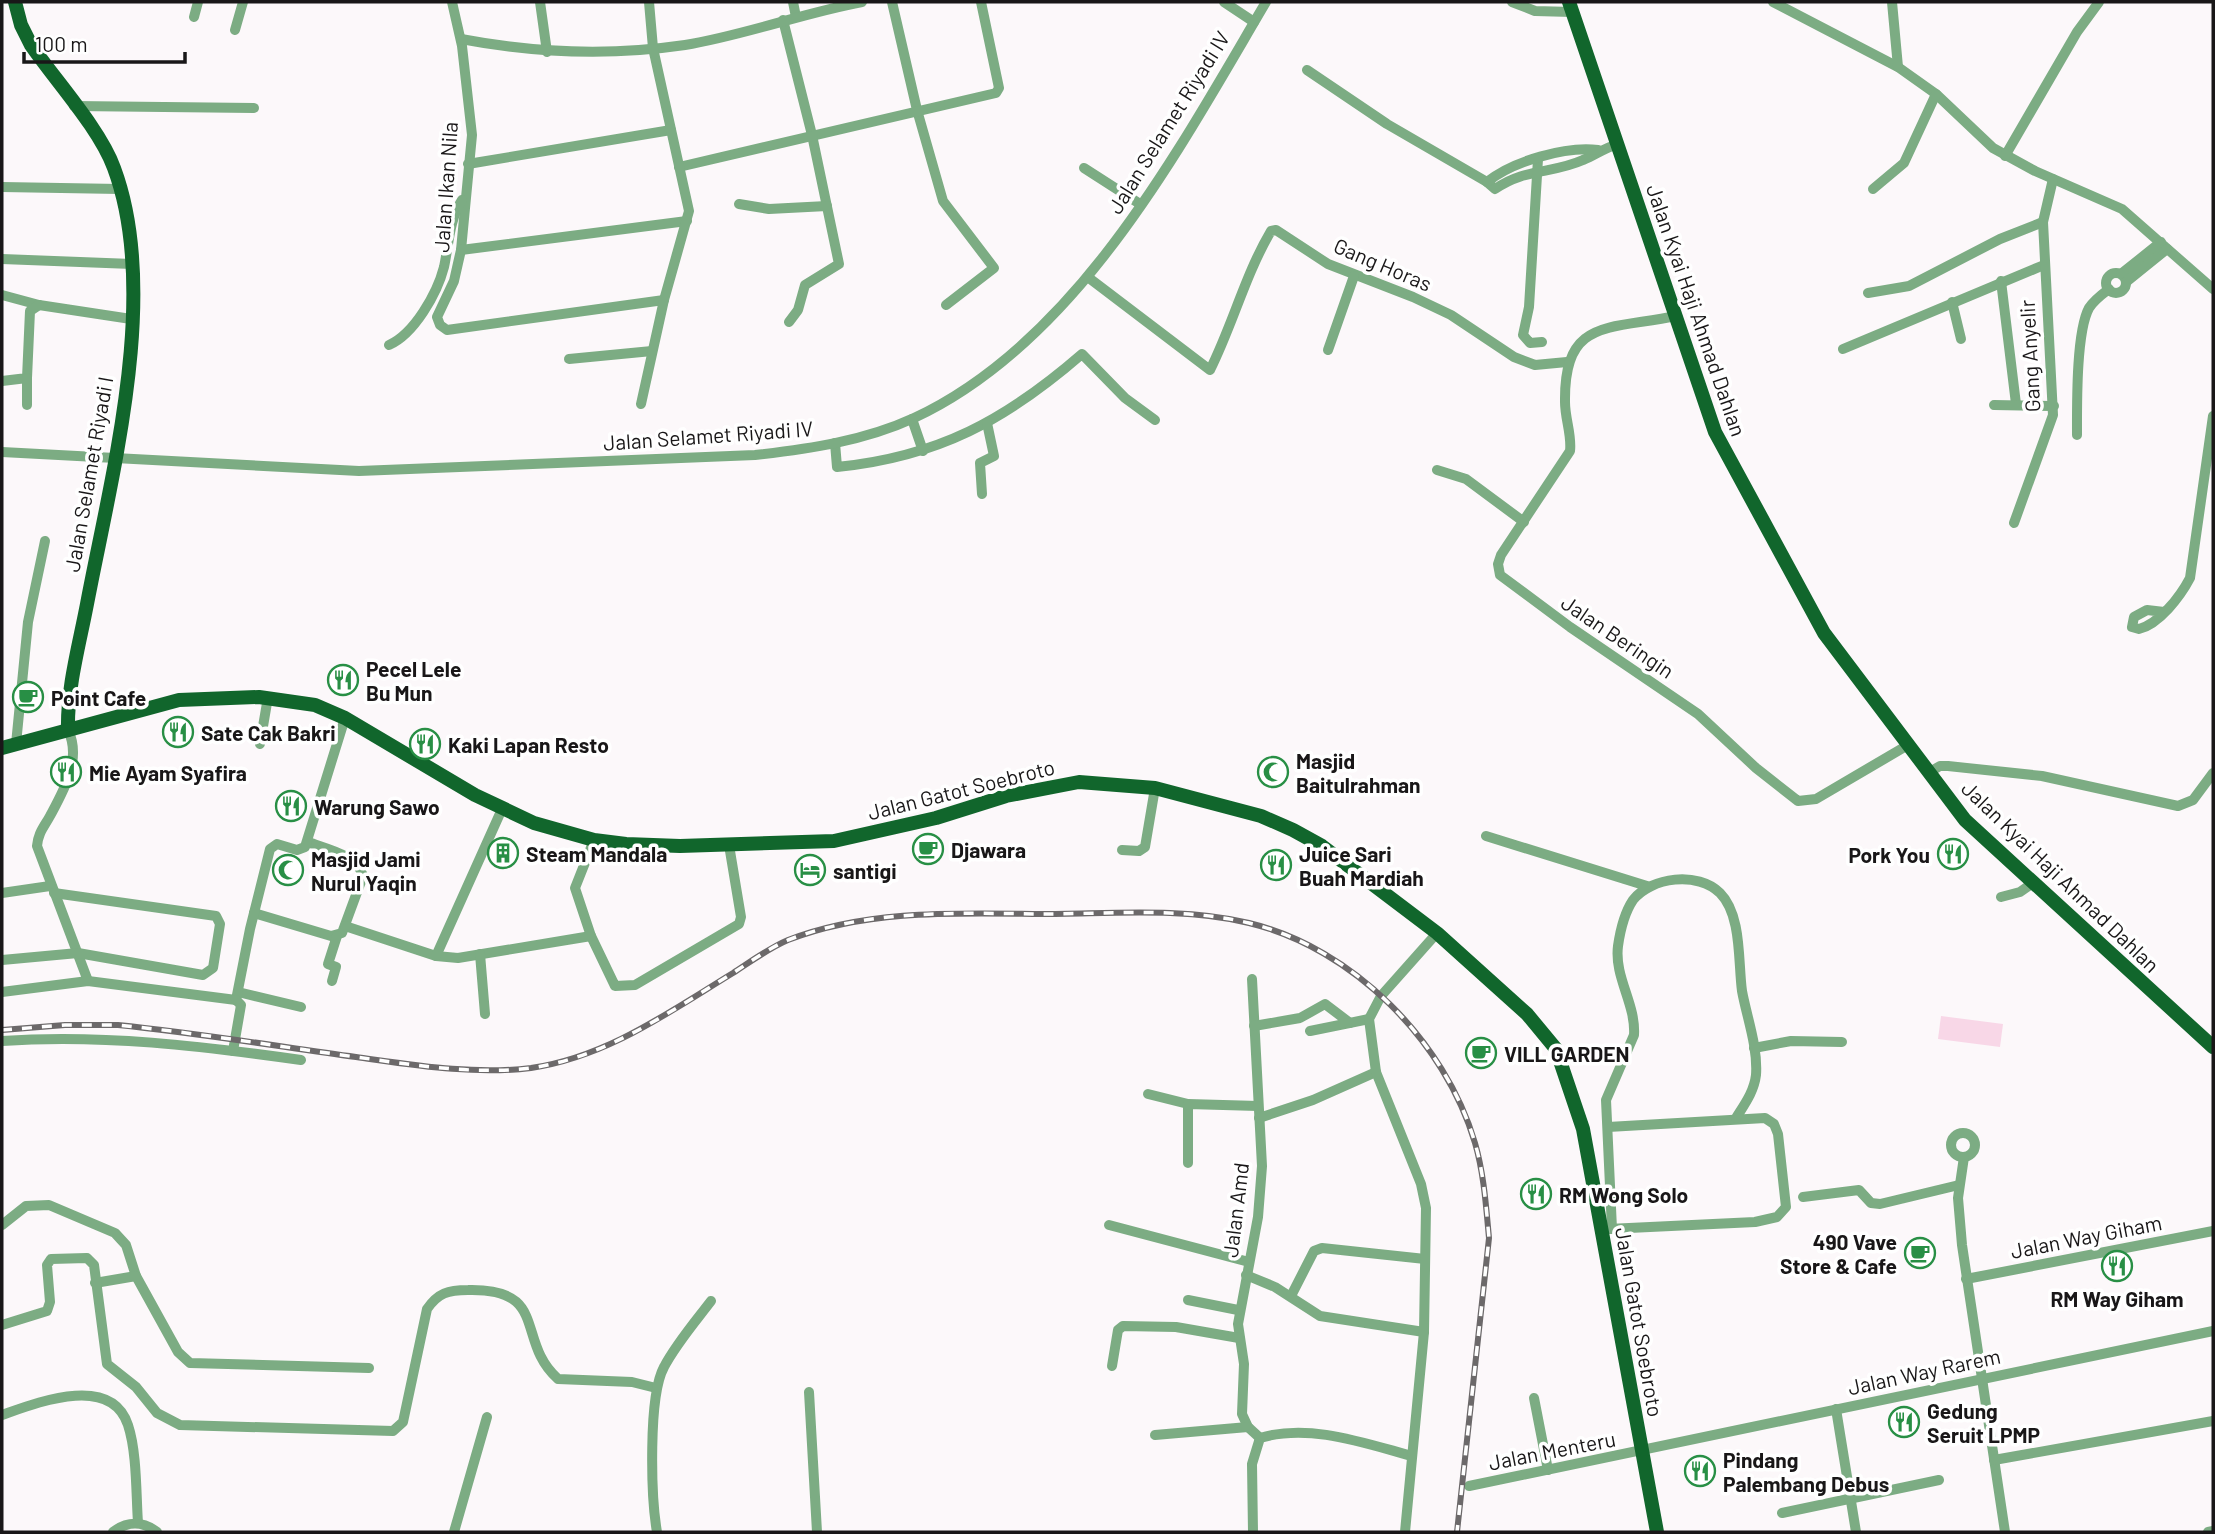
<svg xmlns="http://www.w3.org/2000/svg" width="2215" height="1534" font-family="Barlow,sans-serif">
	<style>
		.green { fill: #f8d7e7 }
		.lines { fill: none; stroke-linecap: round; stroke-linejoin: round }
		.minor { stroke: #7cac83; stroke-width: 10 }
		.major { stroke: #11662c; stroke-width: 14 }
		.rail-casing { stroke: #6c696a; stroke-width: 6 }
		.rail { stroke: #fff; stroke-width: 3.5; stroke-dasharray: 10; stroke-linecap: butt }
		.labels { text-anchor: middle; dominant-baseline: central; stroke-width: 7; stroke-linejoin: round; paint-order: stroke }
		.street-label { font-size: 21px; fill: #191718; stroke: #fff }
		.poi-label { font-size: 21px; font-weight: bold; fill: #191718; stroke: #fff; text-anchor: start }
	</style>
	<rect width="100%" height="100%" fill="#fcf8fa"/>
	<path class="green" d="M1941 1016 2003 1024 2000 1047 1938 1039Z"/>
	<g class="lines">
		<g class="minor">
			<path d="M452 2 462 46 472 135 461 250 454 281 437 317 440 325 447 330 664 300"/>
			<path d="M540 2 547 52"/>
			<path d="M793 2 796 17"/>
			<path d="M892 2 917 110 943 201 994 268 946 305"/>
			<path d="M1224 2 1254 22"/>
			<path d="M1512 2 1535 11 1572 12"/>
			<path d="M1773 2 1898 67 1936 94 1993 148 2035 171 2122 209 2213 289"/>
			<path d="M1892 2 1898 67"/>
			<path d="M194 17 198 2"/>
			<path d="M783 20 812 135 839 264 805 285 798 310 789 322"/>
			<path d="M235 30 243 2"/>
			<path d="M461 39C535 53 610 56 685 45 745 35 803 13 862 2"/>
			<path d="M1307 70 1387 124 1487 182 1495 189C1525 168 1552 174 1583 160 1596 155 1602 149 1618 144"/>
			<path d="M74 106 254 108"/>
			<path d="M2005 156 2077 32 2099 2"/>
			<path d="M1538 159 1529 307 1523 335 1530 343 1542 342"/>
			<path d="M468 164 671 130"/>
			<path d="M679 167 996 93 999 88 981 2"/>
			<path d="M1084 168 1140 204"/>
			<path d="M1487 182C1513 161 1566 146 1598 150"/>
			<path d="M2 187 120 189"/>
			<path d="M1873 189 1904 163 1936 94"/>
			<path d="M739 204 769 209 827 206"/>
			<path d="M461 250 687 221"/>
			<path d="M2 259 132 264"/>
			<circle cx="2116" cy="283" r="10"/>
			<path d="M2121 274 2161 242"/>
			<path d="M1089 278 1210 370C1233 324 1245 275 1271 231L1276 230 1328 264 1413 297 1451 315 1514 357 1535 365 1567 362"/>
			<path d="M2001 281 2016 404"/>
			<path d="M2126 282 2167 249"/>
			<path d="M1868 293 1909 286 2000 239 2043 222"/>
			<path d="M2 295 39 305 131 319"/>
			<path d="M1952 302 1961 339"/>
			<path d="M1676 316C1608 330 1564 318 1565 402 1565 419 1572 435 1570 451L1501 555 1498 564 1500 575 1570 627 1698 714 1756 768 1798 801 1816 799 1908 745"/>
			<path d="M389 345C414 334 437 294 444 267 449 244 449 220 462 200"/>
			<path d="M1843 349 2044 265"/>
			<path d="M1328 350 1354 276"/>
			<path d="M569 359 652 351"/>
			<path d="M2 381 27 378 30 311 39 305"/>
			<path d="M641 404 664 300 689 211 653 48 649 2"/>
			<path d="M27 405V378"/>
			<path d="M1994 405 2054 406"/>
			<path d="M912 419 923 451"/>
			<path d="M2077 435C2077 406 2076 332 2089 308 2094 300 2101 295 2109 289"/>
			<path d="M835 443 837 467C938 457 1006 420 1082 354L1125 398 1155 420"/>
			<path d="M2 452 359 471 755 455C809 449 864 441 914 418 1077 342 1178 151 1266 2"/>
			<path d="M1437 470 1466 479 1524 522"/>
			<path d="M982 494 980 463 994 456 987 423"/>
			<path d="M2014 523 2053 415 2043 222 2053 179"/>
			<path d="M2164 612 2147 610 2134 617 2132 627 2139 629C2159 624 2180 597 2190 578L2213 416"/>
			<path d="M68 730C82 759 64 790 50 816 44 827 38 833 37 846L88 981"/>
			<path d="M16 744 28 622 45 541"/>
			<path d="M260 744 268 697"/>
			<path d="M1928 773 1940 766H1948L2042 776 2178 806 2193 800 2213 773"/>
			<path d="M1486 836 1647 886"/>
			<path d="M594 840 575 888 591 936 615 986 635 985 739 924 741 917 729 845"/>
			<path d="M1122 850 1139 851 1145 847 1155 788"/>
			<path d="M2 893 50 886"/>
			<path d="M2001 897 2020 892 2034 882"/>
			<path d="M254 913 331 936 342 933 363 876C358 855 326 849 308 842"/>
			<path d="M345 926 436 956 458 958 591 936"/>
			<path d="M480 954 485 1014"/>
			<path d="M436 956 502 809"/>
			<path d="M2 960 78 953 203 975 213 968 220 924 216 916 54 893"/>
			<path d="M1252 979 1262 1166 1258 1217 1238 1324 1244 1364 1242 1414 1248 1427 1260 1438"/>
			<path d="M332 981 336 967 328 964 337 936"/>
			<path d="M2 992 88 981 236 1000"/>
			<path d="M238 992 301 1007"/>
			<path d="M236 1000 250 929 270 849 277 844 297 850 305 847 345 718"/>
			<path d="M1254 1026 1300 1018 1325 1004 1350 1023"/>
			<path d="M1310 1031 1369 1019"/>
			<path d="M2 1041C102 1034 202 1046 301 1060"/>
			<path d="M1754 1048 1791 1041 1842 1042"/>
			<path d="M233 1051 241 1005 236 1000"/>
			<path d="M1148 1094 1188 1104"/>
			<path d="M1259 1118 1313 1100 1376 1072"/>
			<circle cx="1963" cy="1145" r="12"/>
			<path d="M1964 1157 1958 1198 1962 1245 2005 1532"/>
			<path d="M1188 1163V1104L1258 1106"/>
			<path d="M1803 1197 1859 1190 1871 1203 1880 1204 1959 1185"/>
			<path d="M2 1225 26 1206 49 1205 115 1233 126 1245 136 1276"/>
			<path d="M1109 1225 1249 1262"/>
			<path d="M1608 1229 1755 1222 1777 1217 1786 1207 1778 1134 1774 1124 1765 1118 1608 1127"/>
			<path d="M1612 1229 1606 1100 1634 1035C1636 1004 1614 977 1618 946 1620 932 1625 912 1633 900 1651 877 1698 871 1720 893 1742 915 1738 962 1742 991 1747 1018 1758 1047 1756 1075 1754 1092 1744 1105 1736 1118"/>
			<path d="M1246 1275 1275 1287 1320 1316 1424 1332"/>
			<path d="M1966 1279 2213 1231"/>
			<path d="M95 1283 136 1276 178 1352 190 1363 369 1368"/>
			<path d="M1291 1296 1314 1251 1322 1248 1425 1259"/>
			<path d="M1188 1300 1238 1310"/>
			<path d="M2 1325 47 1311 50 1302 47 1265 51 1259 87 1258 94 1265 107 1364 136 1387 157 1413 180 1425 393 1431 403 1422 427 1309C438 1293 448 1290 468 1290 550 1288 515 1341 558 1379L632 1382 656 1388"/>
			<path d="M1112 1366 1118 1330 1123 1326 1176 1327 1239 1338"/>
			<path d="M809 1392 817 1532"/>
			<path d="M1534 1398 1548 1470"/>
			<path d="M1836 1409 1856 1532"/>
			<path d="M2 1415C36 1403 111 1373 128 1425 137 1452 136 1494 138 1523"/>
			<path d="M1155 1435 1248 1427"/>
			<path d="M1994 1460 2213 1421"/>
			<path d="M1469 1486 2213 1331"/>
			<path d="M1782 1513 1939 1480"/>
			<path d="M113 1532C127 1521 143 1521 157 1532"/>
			<path d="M454 1532 487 1417"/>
			<path d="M657 1532C651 1498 648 1396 664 1367 676 1344 695 1322 711 1301"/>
			<path d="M1253 1532 1252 1464 1260 1438C1309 1423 1364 1443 1412 1456"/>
			<path d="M1405 1532 1424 1332 1426 1208 1421 1184 1376 1072 1369 1019 1381 996 1437 933"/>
			<path d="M2208 1532 2213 1531"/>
		</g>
		<g class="major">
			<path d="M15 2 21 25 31 45C55 80 100 129 114 168 161 294 111 477 87 604 79 646 67 688 68 730"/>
			<path d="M1569 2 1715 432 1824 633 1965 820 2213 1047"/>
			<path d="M2 748 179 700 259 697 315 705 345 718 475 795 534 823 594 840 626 844 680 846 834 841 936 818 1006 796 1079 782 1155 788 1261 816 1293 830 1322 846 1437 933 1527 1014 1556 1049 1583 1129 1657 1532"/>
		</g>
		<g class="rail-casing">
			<path id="rail" d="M2 1030 65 1025H118C197 1033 276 1046 356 1057 414 1065 473 1075 531 1068 607 1057 669 1012 733 973 750 962 769 948 788 940 868 909 957 913 1041 914 1109 914 1183 907 1249 923 1353 948 1445 1041 1475 1143 1484 1174 1486 1206 1489 1238L1457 1532"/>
		</g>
		<use href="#rail" class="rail"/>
	</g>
	<defs>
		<g id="restaurant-ring" transform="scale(1.575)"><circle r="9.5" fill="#fff" stroke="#288f45" stroke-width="1.5"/><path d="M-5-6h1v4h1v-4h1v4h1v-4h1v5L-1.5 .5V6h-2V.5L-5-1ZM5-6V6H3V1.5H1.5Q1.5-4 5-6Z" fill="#288f45"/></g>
		<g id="cafe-ring" transform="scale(1.575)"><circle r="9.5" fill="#fff" stroke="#288f45" stroke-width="1.5"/><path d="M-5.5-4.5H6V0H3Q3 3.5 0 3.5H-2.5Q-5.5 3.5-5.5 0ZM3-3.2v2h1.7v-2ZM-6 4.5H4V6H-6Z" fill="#288f45"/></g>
		<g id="mosque-ring" transform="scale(1.575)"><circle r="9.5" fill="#fff" stroke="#288f45" stroke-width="1.5"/><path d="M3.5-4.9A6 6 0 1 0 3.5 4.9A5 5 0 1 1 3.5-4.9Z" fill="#288f45"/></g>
		<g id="building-ring" transform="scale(1.575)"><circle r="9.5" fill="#fff" stroke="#288f45" stroke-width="1.5"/><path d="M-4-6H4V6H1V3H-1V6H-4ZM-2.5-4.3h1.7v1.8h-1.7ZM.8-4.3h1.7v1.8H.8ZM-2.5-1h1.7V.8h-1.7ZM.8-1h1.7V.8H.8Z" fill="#288f45"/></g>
		<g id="hotel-ring" transform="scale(1.575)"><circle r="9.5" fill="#fff" stroke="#288f45" stroke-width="1.5"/><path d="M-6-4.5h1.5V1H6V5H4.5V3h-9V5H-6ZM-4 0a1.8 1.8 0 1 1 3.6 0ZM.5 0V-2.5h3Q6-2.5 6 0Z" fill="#288f45"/></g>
	</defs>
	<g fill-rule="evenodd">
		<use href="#restaurant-ring" x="343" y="680"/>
		<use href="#cafe-ring" x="28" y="697"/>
		<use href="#restaurant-ring" x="178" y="732"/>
		<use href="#restaurant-ring" x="425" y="744"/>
		<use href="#restaurant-ring" x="66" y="772"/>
		<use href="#mosque-ring" x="1273" y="772"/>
		<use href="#restaurant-ring" x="291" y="806"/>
		<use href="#cafe-ring" x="928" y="849"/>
		<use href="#building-ring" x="503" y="853"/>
		<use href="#restaurant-ring" x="1953" y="854"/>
		<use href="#restaurant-ring" x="1276" y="865"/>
		<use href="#mosque-ring" x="288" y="870"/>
		<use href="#hotel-ring" x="810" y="870"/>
		<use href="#cafe-ring" x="1481" y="1053"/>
		<use href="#restaurant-ring" x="1536" y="1194"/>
		<use href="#cafe-ring" x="1920" y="1253"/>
		<use href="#restaurant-ring" x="2117" y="1266"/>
		<use href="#restaurant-ring" x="1904" y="1422"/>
		<use href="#restaurant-ring" x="1700" y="1471"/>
	</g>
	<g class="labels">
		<g class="street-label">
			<text transform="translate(1168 122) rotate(-58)">Jalan Selamet Riyadi IV</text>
			<text transform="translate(445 187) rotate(-86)">Jalan Ikan Nila</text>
			<text transform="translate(1383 264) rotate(23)">Gang Horas</text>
			<text transform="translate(1697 310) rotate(71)">Jalan Kyai Haji Ahmad Dahlan</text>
			<text transform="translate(2029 356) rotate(-93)">Gang Anyelir</text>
			<text transform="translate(708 435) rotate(-4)">Jalan Selamet Riyadi IV</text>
			<text transform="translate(88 474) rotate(-80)">Jalan Selamet Riyadi I</text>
			<text transform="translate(1618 636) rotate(34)">Jalan Beringin</text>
			<text transform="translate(961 789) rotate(-14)">Jalan Gatot Soebroto</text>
			<text transform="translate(2061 876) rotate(44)">Jalan Kyai Haji Ahmad Dahlan</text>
			<text transform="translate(1235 1210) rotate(-83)">Jalan Amd</text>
			<text transform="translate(2086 1236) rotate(-11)">Jalan Way Giham</text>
			<text transform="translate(1640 1322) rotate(80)">Jalan Gatot Soebroto</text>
			<text transform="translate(1924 1371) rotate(-12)">Jalan Way Rarem</text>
			<text transform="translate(1552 1450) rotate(-11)">Jalan Menteru</text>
		</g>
		<g class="poi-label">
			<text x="366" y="668">Pecel Lele<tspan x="366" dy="24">Bu Mun</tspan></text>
			<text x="51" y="697">Point Cafe</text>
			<text x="201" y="732">Sate Cak Bakri</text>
			<text x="448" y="744">Kaki Lapan Resto</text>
			<text x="1296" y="760">Masjid<tspan x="1296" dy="24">Baitulrahman</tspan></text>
			<text x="89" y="772">Mie Ayam Syafira</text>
			<text x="314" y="806">Warung Sawo</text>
			<text x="951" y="849">Djawara</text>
			<text x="526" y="853">Steam Mandala</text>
			<text x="1299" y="853">Juice Sari<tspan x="1299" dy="24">Buah Mardiah</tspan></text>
			<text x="1930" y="854" text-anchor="end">Pork You</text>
			<text x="311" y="858">Masjid Jami<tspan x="311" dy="24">Nurul Yaqin</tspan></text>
			<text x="833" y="870">santigi</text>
			<text x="1504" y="1053">VILL GARDEN</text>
			<text x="1559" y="1194">RM Wong Solo</text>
			<text x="1897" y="1241" text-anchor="end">490 Vave<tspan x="1897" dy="24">Store &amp; Cafe</tspan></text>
			<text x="2117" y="1298" text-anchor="middle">RM Way Giham</text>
			<text x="1927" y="1410">Gedung<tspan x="1927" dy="24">Seruit LPMP</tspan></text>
			<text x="1723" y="1459">Pindang<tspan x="1723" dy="24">Palembang Debus</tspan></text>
		</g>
	</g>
	<rect width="2215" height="1534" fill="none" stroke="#191718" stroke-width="7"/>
	<path d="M24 52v10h161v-10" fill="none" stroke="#191718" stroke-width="3.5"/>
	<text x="35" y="52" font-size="21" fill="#191718" stroke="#ffffff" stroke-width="5" paint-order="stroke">100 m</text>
</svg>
